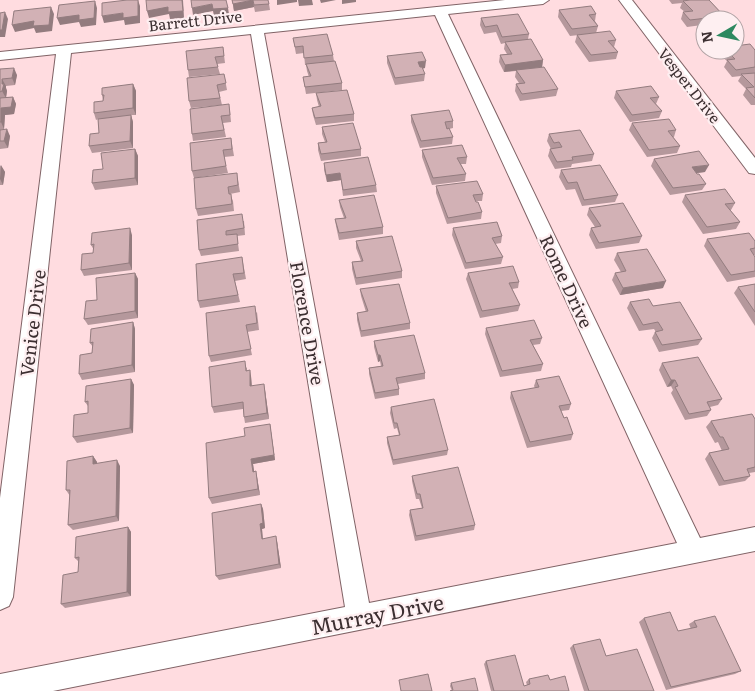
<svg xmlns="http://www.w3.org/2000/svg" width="755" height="691" font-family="Literata,serif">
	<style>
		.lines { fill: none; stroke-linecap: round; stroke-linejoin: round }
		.minor-casing { stroke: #806366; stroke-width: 2 }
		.minor { fill: #fff; fill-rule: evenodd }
		.wall { fill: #b5989c }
		.shaded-wall { fill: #937c7f }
		.building { fill: #d2b1b5; stroke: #937c7f }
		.labels { text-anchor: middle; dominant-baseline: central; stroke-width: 4.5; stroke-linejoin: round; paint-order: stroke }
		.far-street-label { font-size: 15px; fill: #3c2f31; stroke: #feeff1 }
		.street-label { font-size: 18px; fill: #3c2f31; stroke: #feeff1 }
		.near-street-label { font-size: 21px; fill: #3c2f31; stroke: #feeff1 }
	</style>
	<rect width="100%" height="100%" fill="#ffdce0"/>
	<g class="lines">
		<g class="minor-casing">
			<g id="minor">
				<path d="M505 0H549L543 4 448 14 700 538 755 527V551L53 691H0V674L345 607 251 34 71 53 13 597 9 606 0 610V498L56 54 0 60V52ZM435 15 677 543 369 603 264 33Z"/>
				<path d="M619 0H632L755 158V174L749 173Z"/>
			</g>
		</g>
		<use href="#minor" class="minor"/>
	</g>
	<g class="wall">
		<path d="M232 0 269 4 270 10 255 12 254 7 234 11Z"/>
		<path d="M669 0H709L724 16 722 20H705V35L700 31 702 25 687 27 681 19 683 12H685L680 8 682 3 672 4Z"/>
		<path d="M559 10 596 14 595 21 598 26 596 33 570 36 558 17Z"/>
		<path d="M481 18 529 34 528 39 543 60 542 67 558 89 556 96 520 101 515 91 516 84 519 83 515 77 516 71 504 72 499 62 500 55 507 54 504 49 505 43 501 44 496 32 484 34 480 25Z"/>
		<path d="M735 28 743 36 740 43 735 44Z"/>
		<path d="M577 35 616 40 614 47 618 52 616 59 589 62 575 42Z"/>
		<path d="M704 36H705V47L701 43Z"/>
		<path d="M293 38 333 55 334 61 342 83V90L306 94 303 77H309L307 71 306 65H305L304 53 296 54Z"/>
		<path d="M223 47 225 63 217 64 220 74 189 77 188 70Z"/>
		<path d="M722 50H755V105H751L743 95 746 89 738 81 741 76 732 77 724 67 727 61 720 55Z"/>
		<path d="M387 56 425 68 422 69 425 74 424 81 395 85 387 63Z"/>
		<path d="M0 69 17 75 15 85 6 86V88L7 91 6 97H13L16 104 14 114 5 115 4 129 0 130Z"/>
		<path d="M224 74 227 90 219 92 222 105 191 108 189 101Z"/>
		<path d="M133 84 136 91V115H131L133 122V148L92 153 89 146 99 133 98 119 96 120 94 113 103 101 102 95Z"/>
		<path d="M616 91 659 97 656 104 662 111 659 118 630 122 614 98Z"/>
		<path d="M316 93 354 114V121L316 125 313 115 312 108 319 107 317 100Z"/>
		<path d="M190 109 230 111 231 122 223 123 226 137 193 141 192 134Z"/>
		<path d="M411 115 453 121V128L449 129 453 137 452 144 420 148 411 122Z"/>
		<path d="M632 123 676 130 674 137H673L680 146 677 153 647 157 629 130Z"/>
		<path d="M322 127 361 149V156L321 161 318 150V143L325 142 322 134Z"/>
		<path d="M0 130 10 136 8 148 0 149Z"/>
		<path d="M549 134 594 154 592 161 572 164 571 167 555 169 548 156 550 149H551L547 141Z"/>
		<path d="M231 138 234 156 224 157 228 173 194 178 192 171Z"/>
		<path d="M135 149 138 156V185L95 190 92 183 103 169Z"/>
		<path d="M422 150 467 157 466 164H461L466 174 465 181 432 185 422 157Z"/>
		<path d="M654 159 705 172 696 173 706 184 702 190 670 195 651 166Z"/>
		<path d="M324 163 376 185 377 192 343 196 341 180 327 182 324 170Z"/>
		<path d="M0 165 5 172 3 185H0Z"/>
		<path d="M561 170 618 195 615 202 582 206 575 189 566 190 559 177Z"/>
		<path d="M238 180 240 192 230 194 233 201 234 211 198 216 196 209Z"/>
		<path d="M436 186 483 194 482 201H476L482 212 481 219 447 224 436 193Z"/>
		<path d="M685 195 735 203 731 210H730L740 222 736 229 703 234 682 202Z"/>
		<path d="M339 200 383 227V234L339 240 336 226 335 219 344 218 340 207Z"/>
		<path d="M589 208 642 236 639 243 596 249 589 235 591 228 595 227 587 215Z"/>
		<path d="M197 220 244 221 245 235 237 236 239 251 201 256 199 250Z"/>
		<path d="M453 228 502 236 501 243 495 244 503 257 501 264 465 269 452 235Z"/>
		<path d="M132 235V270L84 276 81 270 93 253 94 250 91 245Z"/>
		<path d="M707 239 755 241V255H754L755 257V277L727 282 704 246Z"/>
		<path d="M356 241 402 271V278L356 285 352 269V262L361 261 356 248Z"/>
		<path d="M617 253 663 288 620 295 612 280 615 273 621 272 614 260Z"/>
		<path d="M242 257 246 279 235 281 240 302 200 308 198 301Z"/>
		<path d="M135 273 138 279V318L88 325 84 319 97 300Z"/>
		<path d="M468 273 519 282 518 288 512 289 520 305 518 311 480 318 466 279Z"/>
		<path d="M755 284V326L734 293 738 287Z"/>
		<path d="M360 289 410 323V329L361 337 357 320V313L366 312 361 296Z"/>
		<path d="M630 302 653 306 702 339 698 345 659 352 652 338 655 332H656L654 329 639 331 627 308Z"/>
		<path d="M257 312 259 330 247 332 252 355 211 362 209 356Z"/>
		<path d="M133 322 135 329V372L82 380 79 374 92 353 93 347 90 343Z"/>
		<path d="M486 328 542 338 540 344 533 345 543 364 541 371 500 377 485 334Z"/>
		<path d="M374 341 425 373V379L398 384 399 389V395L375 399 369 374V368L381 366 380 361 378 362 374 347Z"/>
		<path d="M662 363 722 399 718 405 710 407 711 410 707 416 685 420 671 393 673 390 671 386 667 387 659 370Z"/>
		<path d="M247 367V370L251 376 252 386 265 390 269 419 245 423 244 417 243 409 214 413 212 407Z"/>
		<path d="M131 379 134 385 133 433 77 443 73 437 88 413V406L85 402Z"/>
		<path d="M536 380 571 404 569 410 561 411 564 418 573 434 571 440 527 448 510 398 511 392 535 388 534 386Z"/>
		<path d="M391 407 448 450 447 455 393 465 387 443V437L399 435 397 428 394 429 390 413Z"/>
		<path d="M755 419V472L749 473 750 476 745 481 719 486 705 459 709 453 722 451 718 442 715 443 706 427 711 421Z"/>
		<path d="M270 424 275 460 253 464 254 472 257 477 260 495 212 504 209 498 245 436Z"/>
		<path d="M93 456 97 462V464L120 466 119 521 73 530 68 525 70 496 66 490Z"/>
		<path d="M412 476 475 525 474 530 415 541 409 515 410 510 422 508 419 499H416L412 481Z"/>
		<path d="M261 504 263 509 265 528 262 529 263 539 277 541 281 568 219 580 216 576Z"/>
		<path d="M128 527 131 532V596L65 608 61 604 78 572V561L75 558Z"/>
		<path d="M644 618 678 631 691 629 689 624 694 621 741 671 735 674 666 690 639 622Z"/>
		<path d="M573 645 606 656 654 691H584L570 648Z"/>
		<path d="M486 661 524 686 527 685 526 682 529 679 550 680 569 691H491L484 664Z"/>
		<path d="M451 683 478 691H452L450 686Z"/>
	</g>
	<g class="shaded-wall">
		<path d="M138 0 140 6V23L125 25 124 20 104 23 102 16 123 13Z"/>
		<path d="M183 0 184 18 170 19 169 14 149 18 147 11Z"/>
		<path d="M253 0 254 7 234 11 233 4Z"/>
		<path d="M277 0H297V2L277 5Z"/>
		<path d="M298 0H312L313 5 299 6Z"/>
		<path d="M320 0H336L321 3Z"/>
		<path d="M342 0H356V2L342 4Z"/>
		<path d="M95 1 97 8 96 25 81 27 79 22 60 25 57 18Z"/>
		<path d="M212 4 228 8 229 14 214 16 213 11 193 15 192 8Z"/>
		<path d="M51 7 54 14 52 31 36 33 34 28 15 32 12 25Z"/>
		<path d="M5 12 8 19 5 37H0V30Z"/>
		<path d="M543 60 542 67 504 72 505 65Z"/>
		<path d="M426 61 425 68 417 69 418 62Z"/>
		<path d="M14 68 17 75 15 85 12 78Z"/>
		<path d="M2 79 6 86V88L7 91 6 98 2 91Z"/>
		<path d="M133 84 136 91V115L133 108Z"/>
		<path d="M13 97 16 104 14 114 5 115 4 129 1 122V108Z"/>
		<path d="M131 115 133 122V148L130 141Z"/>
		<path d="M7 129 10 136 8 148 4 141Z"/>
		<path d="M135 149 138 156V185L135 178Z"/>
		<path d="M1 165 5 172 3 185 0 179Z"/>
		<path d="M709 165 705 172 689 174 692 167Z"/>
		<path d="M340 173 341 180 327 182 326 175Z"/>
		<path d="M130 228 132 235V270L129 263Z"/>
		<path d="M135 273 138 279V318L135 311Z"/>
		<path d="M666 281 663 288 620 295 623 288Z"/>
		<path d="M133 322 135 329V372L132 365Z"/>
		<path d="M378 355H380V361L378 362Z"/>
		<path d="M250 370 251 376 252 392 250 386Z"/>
		<path d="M131 379 134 385 133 433 130 428Z"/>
		<path d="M671 380H675L671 386 667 387Z"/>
		<path d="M264 384 265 390 269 419 267 413Z"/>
		<path d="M270 424 275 460 253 464 255 477 253 472 251 459Z"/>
		<path d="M93 456 97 462V470L93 464Z"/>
		<path d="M117 460 120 466 119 521 116 516Z"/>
		<path d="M256 471 260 495 258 489Z"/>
		<path d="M261 504 263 509 265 528 262 529 263 544 262 539 260 524Z"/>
		<path d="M128 527 131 532V596L127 592Z"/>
		<path d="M276 536 277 541 281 568 279 564Z"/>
	</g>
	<g class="building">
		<path d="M127 0H138V16L123 18V13L102 16V3Z"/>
		<path d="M146 0H182L183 11 168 12V7L147 11Z"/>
		<path d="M191 0H226L228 8 213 9 212 4 192 8Z"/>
		<path d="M232 0H268L269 4 254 5 253 0 233 4Z"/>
		<path d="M690 0H709L724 16 690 20 683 12 693 11 683 1Z"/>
		<path d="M95 1 94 18 79 20V15L57 18 59 5Z"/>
		<path d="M591 6 596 14 589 15 598 26 572 29 559 10Z"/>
		<path d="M51 7 49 25 33 26 34 21 12 25 14 11Z"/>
		<path d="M5 12 2 30H0V13Z"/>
		<path d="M518 14 529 34 502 37 497 25 485 27 481 18Z"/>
		<path d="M735 28 743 36 735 37Z"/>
		<path d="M610 31 616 40 608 41 618 52 591 55 577 35Z"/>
		<path d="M327 34 333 55 304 58 303 46 295 47 293 38Z"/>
		<path d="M531 39 543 60 505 65 500 55 512 54 505 42Z"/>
		<path d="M750 44 755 50V67L736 70 727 60 735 59 726 50H735V46Z"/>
		<path d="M223 47 224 56 215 57 218 67 188 70 186 51Z"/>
		<path d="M422 52 426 61 418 62 420 67H422L425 74 395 78 387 56Z"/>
		<path d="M335 61 342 83 305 87 303 77 311 76 306 64Z"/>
		<path d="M544 67 558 89 522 94 516 84 525 83 516 70Z"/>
		<path d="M14 68 12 78 2 79V84H4L2 91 0 92V69Z"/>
		<path d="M755 73V98L746 88 754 87 741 74Z"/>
		<path d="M224 74 226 83 217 85 220 98 189 101 187 78Z"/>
		<path d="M133 84V108L94 113V102L103 101 104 95H102V88Z"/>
		<path d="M651 86 659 97 650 98 662 111 632 115 616 91Z"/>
		<path d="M347 90 354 114 315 118 312 108 321 106 316 93Z"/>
		<path d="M13 97 11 107 1 108V122H0V98Z"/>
		<path d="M229 104 230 115 221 116 224 130 192 134 190 109Z"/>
		<path d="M449 110 453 121 445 122 447 129 449 128 453 137 421 141 411 115Z"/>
		<path d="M131 115 130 141 89 146 90 134 99 133 98 119Z"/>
		<path d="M669 119 676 130 668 131 680 146 649 150 632 123Z"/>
		<path d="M353 123 361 149 321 154 318 143 327 142 322 127Z"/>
		<path d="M7 129 4 141H0V130Z"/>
		<path d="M580 130 594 154 572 157 573 160 557 162 550 149 562 147 559 142 554 143 549 134Z"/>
		<path d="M231 138 232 149 223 150 226 166 192 171 190 143Z"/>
		<path d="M462 145 467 157 457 158 466 174 433 178 422 150Z"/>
		<path d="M135 149V178L92 183 93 170 103 169 101 153Z"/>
		<path d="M699 151 709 165 692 167 697 174H699L706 184 673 188 654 159Z"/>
		<path d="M368 157 376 185 343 190 340 173 326 175 324 163Z"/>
		<path d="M600 165 618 195 584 200 577 182 568 183 561 170Z"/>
		<path d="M237 173 238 185 228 187 229 194H231L232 204 196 209 194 178Z"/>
		<path d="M477 181 483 194 473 195 476 202H478L482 212 448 218 436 186Z"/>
		<path d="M725 189 735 203 725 204 740 222 707 227 685 195Z"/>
		<path d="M374 195 383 227 339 233 335 219 346 218 339 200Z"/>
		<path d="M623 203 642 236 599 243 591 228 601 226 589 208Z"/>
		<path d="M242 214 244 228 226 231V235L237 234 238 244 199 250 197 220Z"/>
		<path d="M497 222 502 236 492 238 503 257 466 263 453 228Z"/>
		<path d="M130 228 129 263 81 270 82 254 93 253 94 244 91 245 92 233Z"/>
		<path d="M749 233 755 241V248L750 249 755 257V271L731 275 707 239Z"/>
		<path d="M392 236 402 271 356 278 352 262 363 261 356 241Z"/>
		<path d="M647 249 666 281 623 288 615 273 626 271 617 253Z"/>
		<path d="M242 257 244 273 233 274 238 295 198 301 196 264Z"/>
		<path d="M513 266 519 282 509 283 520 305 482 311 468 273Z"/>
		<path d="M135 273V311L84 319 86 301 97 300 96 278Z"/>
		<path d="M399 284 410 323 361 331 357 313 368 311 360 289Z"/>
		<path d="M755 284V312L738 287Z"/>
		<path d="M649 299 653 306 680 302 702 339 662 345 655 332 663 330 658 322 643 325 630 302Z"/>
		<path d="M255 306 257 323 246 325 251 349 209 356 206 313Z"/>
		<path d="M534 320 542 338 530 340 543 364 502 371 486 328Z"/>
		<path d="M133 322 132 365 79 374 80 355 92 353 93 342 90 343 91 329Z"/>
		<path d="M414 335 425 373 396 378 399 389 375 393 369 368 383 366 380 355H378L374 341Z"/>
		<path d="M698 357 722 399 707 402 711 410 689 414 675 387 678 386 675 380H671L662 363Z"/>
		<path d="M245 361 246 371 250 370V386L264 384 267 413 244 417 243 402 212 407 209 367Z"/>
		<path d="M559 376 571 404 559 406 564 418 567 417 573 434 530 442 511 392 539 387 536 380Z"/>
		<path d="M131 379 130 428 73 437 74 415 88 413V401L85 402 86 386Z"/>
		<path d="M434 399 448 450 393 460 387 437 400 435 397 423H394L391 407Z"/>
		<path d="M752 414 755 419V467L747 469 750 476 724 481 709 453 729 449 723 437H720L711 421Z"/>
		<path d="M270 424 274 455 251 459 253 472 256 471 258 489 209 498 206 443 245 436 244 428Z"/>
		<path d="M93 456V464L117 460 116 516 68 525 70 490H66L67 461Z"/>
		<path d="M458 467 475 525 416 536 410 510 423 508 420 494H417L412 476Z"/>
		<path d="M261 504 263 523 260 524 262 539 276 536 279 564 216 576 212 513Z"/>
		<path d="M128 527 127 592 61 604 63 575 78 572 79 557 75 558 76 537Z"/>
		<path d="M670 612 678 631 697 627 694 621 715 616 741 671 671 687 644 618Z"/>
		<path d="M600 639 606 656 637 649 654 691H589L573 645Z"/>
		<path d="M515 655 524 686 530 684 529 679 548 675 550 680 565 676 569 691H494L486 661Z"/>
		<path d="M428 674 432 691H401L399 680Z"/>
		<path d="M475 678 478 691H450L453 690 451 683Z"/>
	</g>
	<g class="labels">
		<g class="far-street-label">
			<text transform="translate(195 20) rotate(-6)">Barrett Drive</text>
			<text transform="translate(690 85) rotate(52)">Vesper Drive</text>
		</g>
		<g class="street-label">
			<text transform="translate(567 281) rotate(65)">Rome Drive</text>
			<text transform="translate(32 323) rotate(-83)">Venice Drive</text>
			<text transform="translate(308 323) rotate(80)">Florence Drive</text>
		</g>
		<g class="near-street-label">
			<text transform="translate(377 613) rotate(-11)">Murray Drive</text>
		</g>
	</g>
	<g transform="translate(720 35) rotate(261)"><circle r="24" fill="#feeff1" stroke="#b0a2a4"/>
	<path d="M0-4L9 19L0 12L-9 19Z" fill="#2d8960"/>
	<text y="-8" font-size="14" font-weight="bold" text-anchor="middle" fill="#3c2f31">N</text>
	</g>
</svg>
